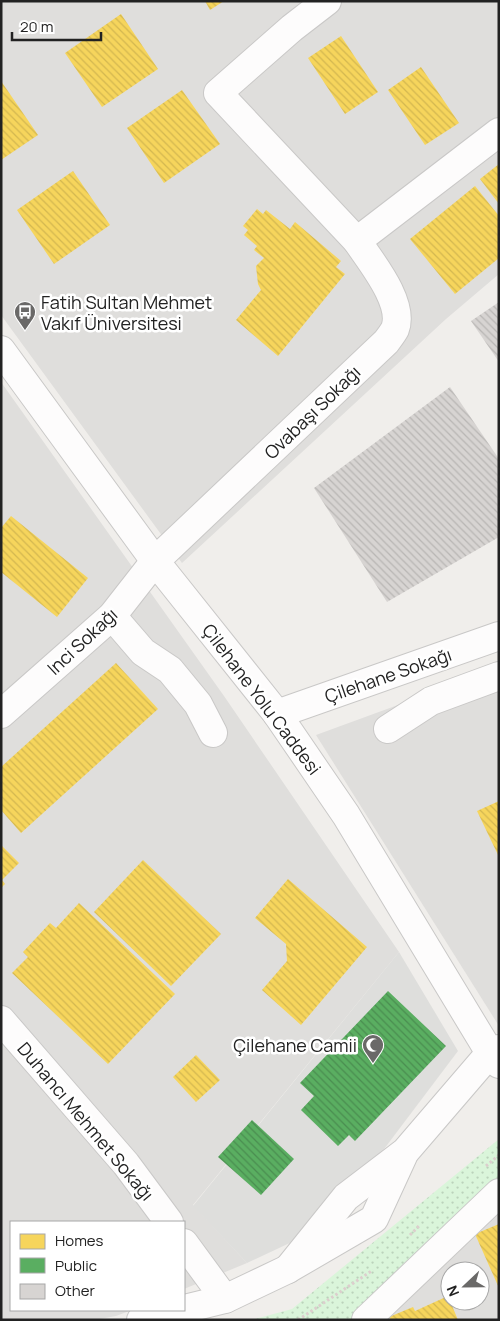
<svg xmlns="http://www.w3.org/2000/svg" width="500" height="1321" font-family="Manrope,sans-serif">
	<style>
		.residential { fill: #dfdedc; fill-rule: evenodd }
		.religious { fill: #dededc }
		.park { fill: url(#park-dots) }
		.homes { fill: url(#homes-back-hatch) }
		.public { fill: url(#public-back-hatch) }
		.building { fill: url(#building-back-hatch) }
		.lines { fill: none; stroke-linecap: round; stroke-linejoin: round }
		.minor-casing { stroke: #c9c8c7; stroke-width: 30 }
		.path { stroke: #dccecd; stroke-width: 3; stroke-dasharray: 2.5 2.5; stroke-linecap: butt }
		.minor { stroke: #fdfcfc; stroke-width: 28 }
		.labels { text-anchor: middle; dominant-baseline: central; stroke-width: 5; stroke-linejoin: round; paint-order: stroke }
		.poi-label { font-size: 18px; fill: #222; stroke: #fff; text-anchor: start }
		.street-label { font-size: 18px; fill: #222; stroke: #fff }
	</style>
	<defs>
		<pattern id="park-dots" width="8" height="8" patternUnits="userSpaceOnUse" patternTransform="scale(1.25)"><rect width="8" height="8" fill="#daf5da"/><path d="M2 2h.1M6 6h.1" fill="none" stroke="#bbd2bb" stroke-width="1.8" stroke-linecap="round"/></pattern>
		<pattern id="homes-back-hatch" width="6" height="6" patternUnits="userSpaceOnUse" patternTransform="scale(1.25)"><rect width="6" height="6" fill="#f6d55c"/><path d="M-1 5l2 2M0 0l6 6M5-1l2 2" fill="none" stroke="#d3b750"/></pattern>
		<pattern id="public-back-hatch" width="6" height="6" patternUnits="userSpaceOnUse" patternTransform="scale(1.25)"><rect width="6" height="6" fill="#5aae61"/><path d="M-1 5l2 2M0 0l6 6M5-1l2 2" fill="none" stroke="#4a8d50"/></pattern>
		<pattern id="building-back-hatch" width="6" height="6" patternUnits="userSpaceOnUse" patternTransform="scale(1.25)"><rect width="6" height="6" fill="#d7d4d2"/><path d="M-1 5l2 2M0 0l6 6M5-1l2 2" fill="none" stroke="#b8b6b4"/></pattern>
	</defs>
	<rect width="100%" height="100%" fill="#f0eeeb"/>
	<g class="residential">
		<path d="M1 1H499V274L446 319 182 563 1 315Z"/>
		<path d="M1 382 224 696 399 952 193 1205 247 1263 184 1289V1222H11V1310H132L116 1316 94 1320H1Z"/>
		<path d="M499 668V1026L316 735Z"/>
		<path d="M499 1211V1320H382ZM450 1271H480V1301H450Z"/>
	</g>
	<path class="religious" d="M399 952 458 1051 326 1226 247 1263 193 1206Z"/>
	<path class="park" d="M499 1139V1211L382 1320H251L292 1309Z"/>
	<g class="homes">
		<path d="M205 1H224L210 10Z"/>
		<path d="M121 14 158 69 102 107 65 53Z"/>
		<path d="M341 36 378 92 345 114 308 58Z"/>
		<path d="M421 67 459 123 425 145 388 90Z"/>
		<path d="M1 81 38 135 1 160Z"/>
		<path d="M182 90 220 144 164 183 127 128Z"/>
		<path d="M499 164V204L480 179Z"/>
		<path d="M73 171 110 225 54 264 17 210Z"/>
		<path d="M475 186 499 216V258L455 294 410 239Z"/>
		<path d="M257 209 263 214 266 210 290 229 295 222 341 261 336 267 345 274 278 356 236 320 261 290 258 284 256 266 264 258 254 250 257 246 244 235 248 230 243 226Z"/>
		<path d="M11 516 88 578 57 617 1 572V528Z"/>
		<path d="M116 663 158 709 21 833 1 810V767Z"/>
		<path d="M499 801V857L477 811Z"/>
		<path d="M1 845 19 863 2 880 5 884 1 888Z"/>
		<path d="M143 860 221 934 171 986 94 912Z"/>
		<path d="M288 879 367 947 301 1025 262 990 287 961 286 944 255 918Z"/>
		<path d="M79 903 175 994 108 1064 12 973 28 957 23 952 50 923 56 928Z"/>
		<path d="M196 1055 220 1080 196 1102 173 1077Z"/>
		<path d="M499 1224V1288L475 1234Z"/>
		<path d="M448 1296 458 1320H391L389 1317 413 1307 415 1311Z"/>
	</g>
	<g class="public">
		<path d="M388 991 446 1046 355 1141 349 1135 338 1146 301 1110 314 1096 300 1083Z"/>
		<path d="M252 1120 294 1159 261 1195 218 1157Z"/>
	</g>
	<g class="building">
		<path d="M499 302V362L471 321Z"/>
		<path d="M450 387 499 459V537L387 602 314 488Z"/>
	</g>
	<g class="lines">
		<g class="minor-casing">
			<g id="minor">
				<path d="M327 1 292 28 218 93 357 241"/>
				<path d="M1 350 155 561 277 714 346 815 490 1053 499 1064"/>
				<path d="M112 616 143 652 170 670 198 704 213 733"/>
				<path d="M1 714 112 616 155 561 386 342C389 338 393 333 395 329 405 303 371 262 357 241L499 132"/>
				<path d="M277 714 499 636"/>
				<path d="M388 729 431 701 499 676"/>
				<path d="M1 1020 126 1164 169 1222"/>
				<path d="M184 1243 225 1299"/>
				<path d="M288 1269 346 1197 405 1152 490 1053 499 1049"/>
				<path d="M184 1309 225 1299 288 1269 374 1219 403 1156"/>
				<path d="M141 1320 181 1310"/>
				<path d="M366 1320 499 1193"/>
			</g>
		</g>
		<g class="path">
			<path d="M486 1166 499 1155"/>
			<path d="M410 1235 420 1225"/>
			<path d="M298 1320 373 1270"/>
		</g>
		<use href="#minor" class="minor"/>
	</g>
	<defs>
		<g id="bus-pin" transform="scale(1.125)"><path d="M0 17L-7.5 6A9.5 9.5 0 1 1 7.5 6Z" fill="#6a6968" stroke="#fff"/><path d="M-5-6H5V4H4V6H2V4H-2V6H-4V4H-5ZM-3.5-4V0h7V-4ZM-3.5 1.2v1.5H-2V1.2ZM2 1.2v1.5H3.5V1.2Z" fill="#fff"/></g>
		<g id="mosque-pin" transform="scale(1.125)"><path d="M0 17L-7.5 6A9.5 9.5 0 1 1 7.5 6Z" fill="#6a6968" stroke="#fff"/><path d="M3.5-4.9A6 6 0 1 0 3.5 4.9A5 5 0 1 1 3.5-4.9Z" fill="#fff"/></g>
	</defs>
	<g fill-rule="evenodd">
		<use href="#bus-pin" x="25" y="312"/>
		<use href="#mosque-pin" x="373" y="1045"/>
	</g>
	<g class="labels">
		<g class="poi-label">
			<text x="41" y="302">Fatih Sultan Mehmet<tspan x="41" dy="21">Vakıf Üniversitesi</tspan></text>
			<text x="357" y="1045" text-anchor="end">Çilehane Camii</text>
		</g>
		<g class="street-label">
			<text transform="translate(312 412) rotate(-44)">Ovabaşı Sokağı</text>
			<text transform="translate(82 641) rotate(-43)">Inci Sokağı</text>
			<text transform="translate(388 675) rotate(-19)">Çilehane Sokağı</text>
			<text transform="translate(262 699) rotate(53)">Çilehane Yolu Caddesi</text>
			<text transform="translate(86 1121) rotate(50)">Duhancı Mehmet Sokağı</text>
		</g>
	</g>
	<rect width="500" height="1321" fill="none" stroke="#222222" stroke-width="5"/>
	<rect x="10" y="1221" width="175" height="90" fill="#ffffff" stroke="#a7a7a7"/>
	<rect x="20" y="1234" width="25" height="15" fill="#f6d55c" stroke="#a7a7a7"/>
	<text x="55" y="1246" font-size="15" fill="#222222">Homes</text>
	<rect x="20" y="1258" width="25" height="15" fill="#5aae61" stroke="#a7a7a7"/>
	<text x="55" y="1271" font-size="15" fill="#222222">Public</text>
	<rect x="20" y="1284" width="25" height="15" fill="#d7d4d2" stroke="#a7a7a7"/>
	<text x="55" y="1296" font-size="15" fill="#222222">Other</text>
	<g transform="translate(465 1286) rotate(248)"><circle r="24" fill="#ffffff" stroke="#a7a7a7"/>
	<path d="M0-4L9 19L0 12L-9 19Z" fill="#6a6968"/>
	<text y="-8" font-size="14" font-weight="bold" text-anchor="middle" fill="#222222">N</text>
	</g>
	<path d="M12 32v8h89v-8" fill="none" stroke="#222222" stroke-width="2.5"/>
	<text x="20" y="32" font-size="15" fill="#222222" stroke="#ffffff" stroke-width="4" paint-order="stroke">20 m</text>
</svg>
